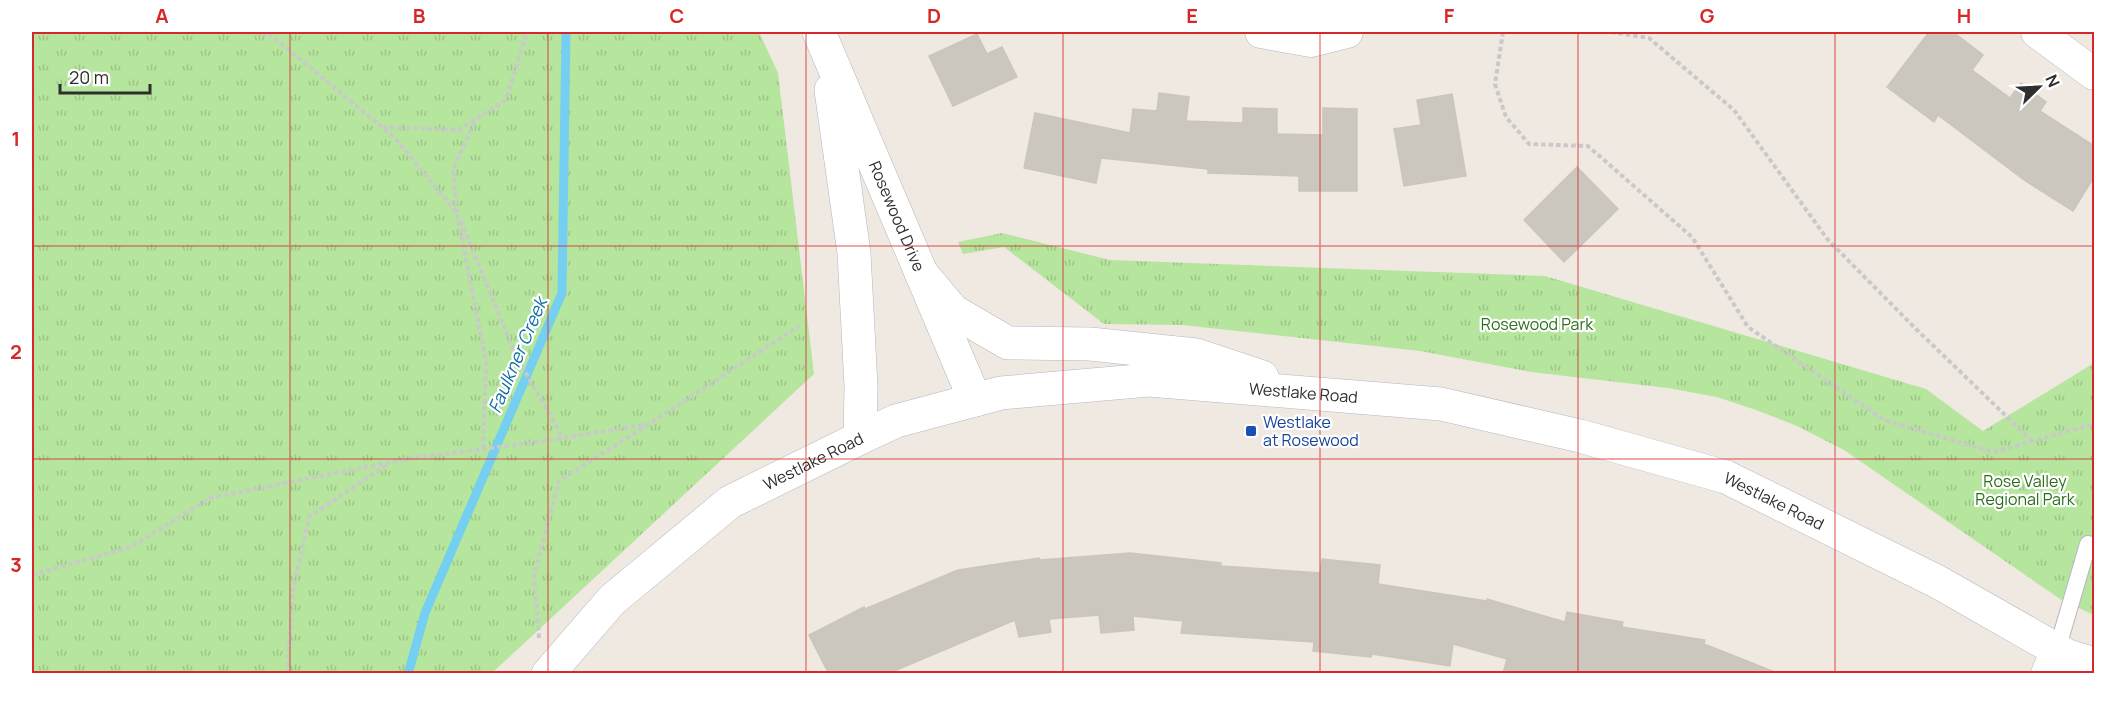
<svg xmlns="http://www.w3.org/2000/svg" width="2126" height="705" font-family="Manrope,sans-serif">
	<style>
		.park { fill: url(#park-tufts) }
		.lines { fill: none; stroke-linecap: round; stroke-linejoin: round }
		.stream { stroke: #75cff0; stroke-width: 9 }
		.building { fill: #cbc7bf; stroke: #cbc5ba; stroke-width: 1.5 }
		.lane-casing { stroke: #b4b7c1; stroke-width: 18 }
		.street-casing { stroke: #b4b7c1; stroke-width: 33 }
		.secondary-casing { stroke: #b4b7c1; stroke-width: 34 }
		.path { stroke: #c9c9c9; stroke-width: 4; stroke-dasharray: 4.5 3; stroke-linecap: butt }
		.lane { stroke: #fff; stroke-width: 16 }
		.street { stroke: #fff; stroke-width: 32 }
		.secondary { stroke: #fff; stroke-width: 33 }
		.grid { fill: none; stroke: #d62828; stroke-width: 1.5; stroke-opacity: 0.55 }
		.transit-dot { fill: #1a4fb4; stroke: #fff; stroke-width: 2 }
		.labels { text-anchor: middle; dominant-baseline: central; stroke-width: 4.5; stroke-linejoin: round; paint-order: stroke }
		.street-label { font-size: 16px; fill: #2e2e2e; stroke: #fff }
		.park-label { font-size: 16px; fill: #2c6e1b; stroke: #fff }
		.transit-label { font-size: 16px; fill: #164399; stroke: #fff; text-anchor: start }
		.water-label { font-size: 18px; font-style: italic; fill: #0d6fa3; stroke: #fff }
		.neatline { fill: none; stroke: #d62828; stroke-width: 2 }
		.grid-label { font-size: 20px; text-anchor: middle; font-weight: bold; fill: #d62828 }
	</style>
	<defs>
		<pattern id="park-tufts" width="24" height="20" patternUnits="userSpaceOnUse" patternTransform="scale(1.5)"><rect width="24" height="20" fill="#b6e59e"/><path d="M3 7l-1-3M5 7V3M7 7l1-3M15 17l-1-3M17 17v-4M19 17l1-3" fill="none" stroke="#9dc588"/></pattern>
	</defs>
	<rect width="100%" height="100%" fill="#efe9e1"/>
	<g class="park">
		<path d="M32 32H759L778 73 814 374 492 673H32Z"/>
		<path d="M1002 233 1110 260 1545 276 1926 389 1983 431 2094 363V615L2060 599 1844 450 1797 426 1756 410 1717 397 1668 388 1531 372 1420 351 1182 325 1104 324 1004 247 963 254 958 242Z"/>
	</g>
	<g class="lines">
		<path class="stream" d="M408 674 425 613 562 293 566 32"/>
	</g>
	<g class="building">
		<path d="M1929 32H1953L1983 55 1972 70 2010 98 2021 83 2046 102 2040 111 2094 146V177L2073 211 2024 180 1938 115 1934 122 1887 87Z"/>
		<path d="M977 34 987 54 1002 47 1017 77 953 106 929 56Z"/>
		<path d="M1159 93 1189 97 1186 121 1243 123V108L1277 109V134L1323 135V108L1357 109V191H1299V176L1208 173V169L1101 158 1096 183 1024 168 1035 113 1130 133 1133 109 1157 111Z"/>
		<path d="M1452 94 1466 176 1404 186 1394 129 1421 125 1417 100Z"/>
		<path d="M1577 167 1618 209 1564 262 1524 220Z"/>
		<path d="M1130 553 1221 563V566L1320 573 1322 559 1380 565 1378 584 1487 601V599L1565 622 1567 612 1623 622 1622 627 1705 640 1704 644 1775 672V674H1503L1507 659 1453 644 1450 666 1372 654 1371 657 1313 651 1314 642 1181 633 1183 621 1133 616 1134 630 1101 633 1099 615 1049 619 1051 632 1019 637 1015 620 887 674H829L809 635 864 607 865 609 958 570 1039 558 1040 560Z"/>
	</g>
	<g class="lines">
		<g class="lane-casing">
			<path id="lane" d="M2057 650 2088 544"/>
		</g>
		<g class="street-casing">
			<g id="street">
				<path d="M1261 32 1311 41 1347 32"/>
				<path d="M2037 32 2094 74"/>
				<path d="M2047 674 2057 650"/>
			</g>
		</g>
		<g class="secondary-casing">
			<g id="secondary">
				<path id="s1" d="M819 32 975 400"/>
				<path d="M831 90 854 253 861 386 860 438"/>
				<path d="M921 273 953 311 1008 343 1090 344 1196 355 1262 377"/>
				<path id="s2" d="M548 674 612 600 730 502 860 438 896 421 1001 393 1149 380 1441 404 1580 436 1726 477 1938 582 2068 656 2094 664"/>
			</g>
		</g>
		<g class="path">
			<path d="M246 32 271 35 395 138 457 213 486 362 483 449"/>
			<path d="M1503 32 1495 84 1506 117 1529 144 1588 146 1692 237 1748 327 1884 420 1993 452 2090 425 2094 422"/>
			<path d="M1611 32 1649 38 1734 110 1828 240 1916 329 2032 441"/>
			<path d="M383 127 458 130 506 100 527 32"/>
			<path d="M457 212 453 169 476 119"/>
			<path d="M461 221 515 354 563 438"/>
			<path d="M32 575 131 547 210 498 412 458 545 441 649 424 799 326"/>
			<path d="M539 638 534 575 559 481 646 426"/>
			<path d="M287 674 293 591 309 517 388 464"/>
		</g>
		<use href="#lane" class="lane"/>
		<use href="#street" class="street"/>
		<use href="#secondary" class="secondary"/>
	</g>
	<path class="grid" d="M290 32V674M548 32V674M806 32V674M1063 32V674M1320 32V674M1578 32V674M1835 32V674M32 246H2094M32 459H2094"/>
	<rect class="transit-dot" x="1245" y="425" width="12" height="12" rx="3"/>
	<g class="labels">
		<g class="street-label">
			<text stroke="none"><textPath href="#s1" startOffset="200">Rosewood Drive</textPath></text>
			<text stroke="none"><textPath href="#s2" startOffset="848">Westlake Road</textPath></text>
			<text stroke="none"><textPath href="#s2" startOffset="344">Westlake Road</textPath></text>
			<text stroke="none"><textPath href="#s2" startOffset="1334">Westlake Road</textPath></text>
		</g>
		<g class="park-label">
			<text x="1537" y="324">Rosewood Park</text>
			<text x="2025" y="481">Rose Valley<tspan x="2025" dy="18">Regional Park</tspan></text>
		</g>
		<g class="transit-label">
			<text x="1263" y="422">Westlake<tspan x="1263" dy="18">at Rosewood</tspan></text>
		</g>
		<g class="water-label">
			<text transform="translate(517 355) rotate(-67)">Faulkner Creek</text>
		</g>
	</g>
	<rect width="2126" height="705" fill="none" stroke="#ffffff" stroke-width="66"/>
	<g transform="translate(2039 87) rotate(66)" stroke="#ffffff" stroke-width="4.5" paint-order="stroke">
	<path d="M0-4.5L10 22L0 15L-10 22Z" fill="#2e2e2e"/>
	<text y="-9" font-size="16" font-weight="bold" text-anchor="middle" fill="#2e2e2e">N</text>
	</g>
	<path d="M60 84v9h90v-9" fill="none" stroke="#2e2e2e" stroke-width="3"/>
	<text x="69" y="84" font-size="18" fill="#2e2e2e" stroke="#ffffff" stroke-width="4.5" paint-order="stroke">20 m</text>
	<rect x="33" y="33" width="2060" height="639" class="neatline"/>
	<g class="grid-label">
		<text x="162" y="23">A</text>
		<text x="419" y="23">B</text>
		<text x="677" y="23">C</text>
		<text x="934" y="23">D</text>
		<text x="1192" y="23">E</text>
		<text x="1449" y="23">F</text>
		<text x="1707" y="23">G</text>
		<text x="1964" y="23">H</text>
		<text x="16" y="146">1</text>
		<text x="16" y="359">2</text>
		<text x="16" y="572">3</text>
	</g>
</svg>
